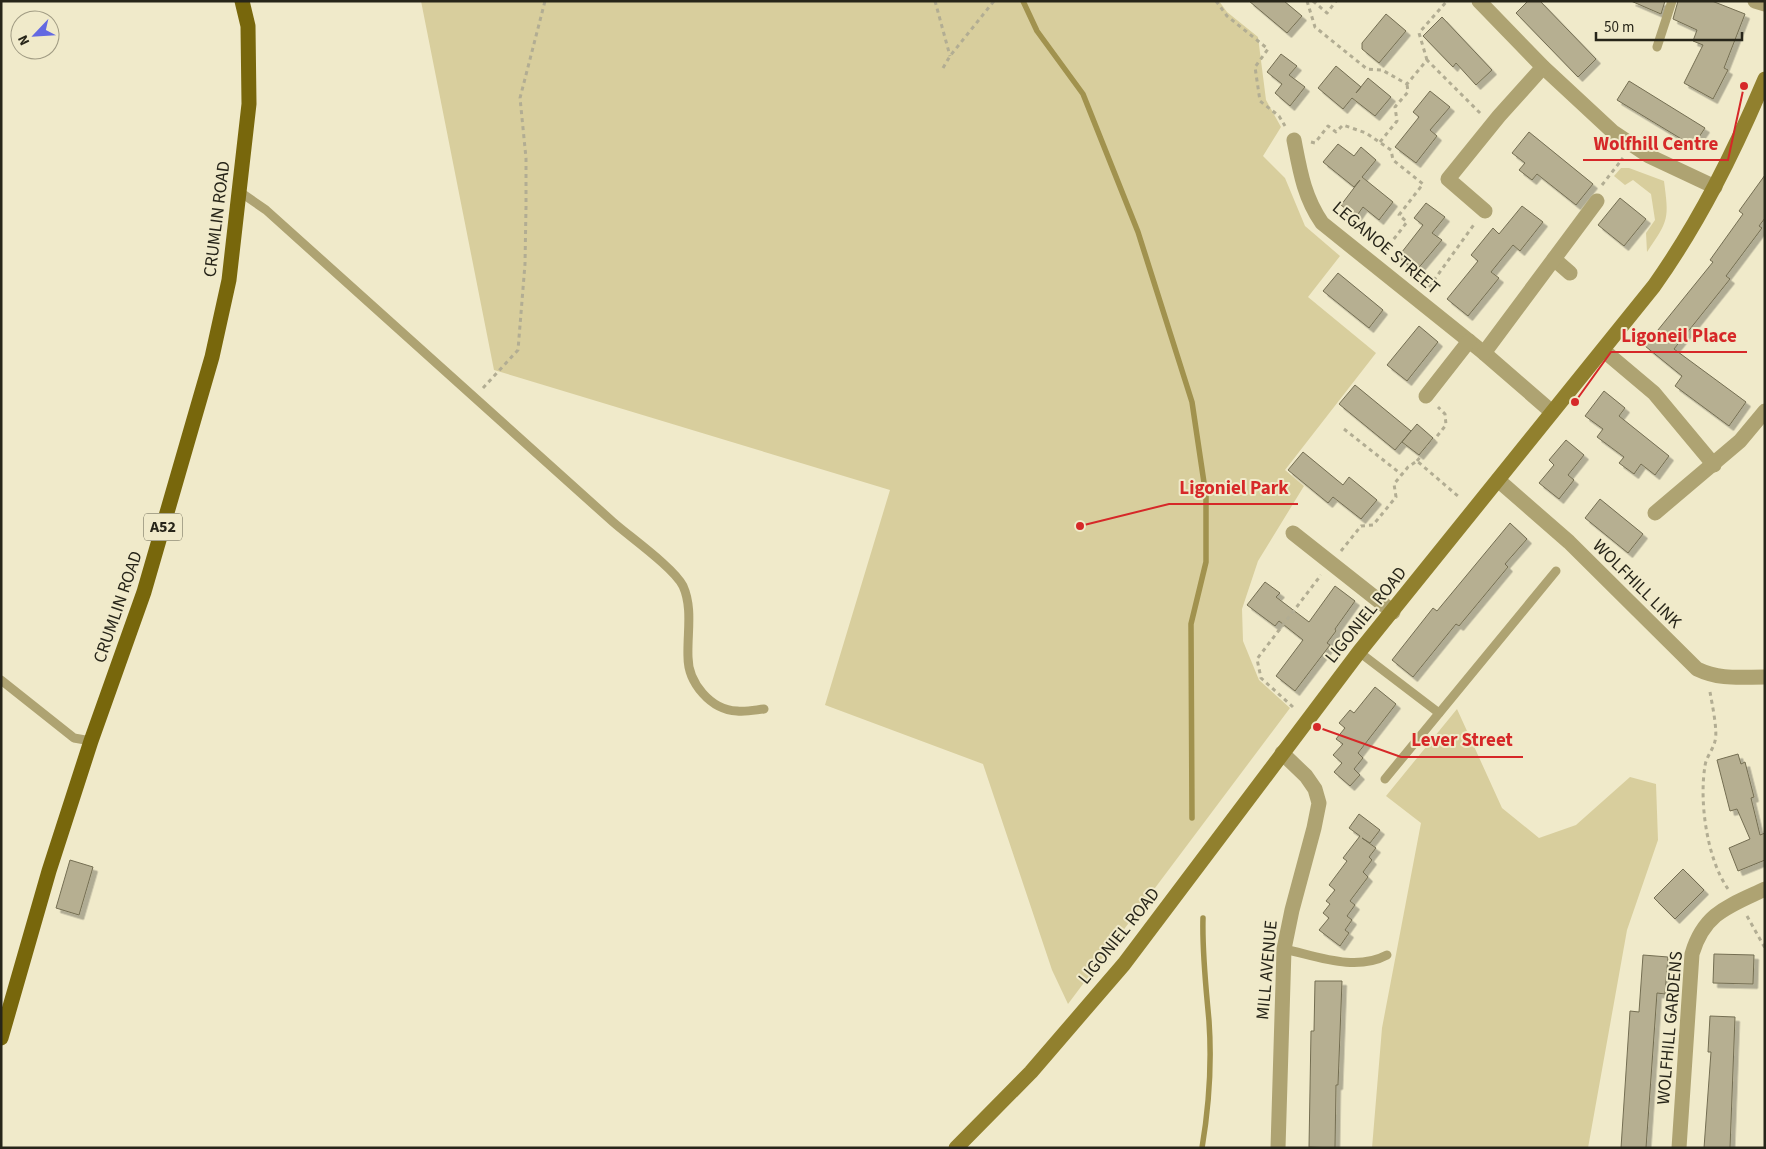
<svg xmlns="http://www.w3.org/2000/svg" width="1766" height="1149" font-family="'Source Sans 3',sans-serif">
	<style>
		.green { fill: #d8ce9d }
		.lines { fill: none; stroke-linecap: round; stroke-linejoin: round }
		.stream { stroke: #a1924e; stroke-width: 5.5 }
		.building { fill: #b6af91; stroke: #746e52; filter: url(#shadow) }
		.path { stroke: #b2ad93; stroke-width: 3; stroke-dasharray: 4 4; stroke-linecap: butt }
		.lane { stroke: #aea372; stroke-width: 9 }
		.street { stroke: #aea372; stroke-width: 15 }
		.secondary { stroke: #91802e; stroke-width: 15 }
		.primary { stroke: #78670c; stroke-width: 15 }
		.labels { text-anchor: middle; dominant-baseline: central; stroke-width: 4; stroke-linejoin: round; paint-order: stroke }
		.shield { fill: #f0eaca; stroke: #63604e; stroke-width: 1 }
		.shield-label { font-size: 16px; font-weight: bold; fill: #272519 }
		.street-label { font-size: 18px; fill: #272519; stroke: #f0eaca }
		.leader { fill: none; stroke: #d62828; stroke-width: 2 }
		.callout-dot { fill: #d62828; stroke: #f0eaca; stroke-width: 2 }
		.callout-label { font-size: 19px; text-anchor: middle; font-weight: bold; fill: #d62828; stroke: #f0eaca; stroke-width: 4; stroke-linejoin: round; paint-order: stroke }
	</style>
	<defs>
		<filter id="shadow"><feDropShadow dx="4.5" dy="4.5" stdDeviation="0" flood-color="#0004"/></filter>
	</defs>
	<rect width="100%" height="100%" fill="#f0eaca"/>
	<g class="green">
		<path d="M421 1H1219L1227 12 1258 37 1266 100 1281 127 1263 156 1285 178 1305 226 1340 256 1308 297 1376 353 1285 470 1304 486 1258 561 1242 609 1243 641 1259 680 1290 708 1068 1004 1052 970 983 764 825 705 890 490 494 370Z"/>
		<path d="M1621 168H1629L1664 181C1669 219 1669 220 1647 252L1646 233 1655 220 1651 194 1633 180 1625 185 1614 176Z"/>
		<path d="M1457 709 1502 808 1539 838 1576 825 1630 777 1656 784 1658 840 1627 930 1588 1148H1372L1382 1028 1421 823 1386 796Z"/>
	</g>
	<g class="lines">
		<g class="stream">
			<path d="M1023 1 1037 31 1083 94 1138 232 1192 402 1206 496V562L1191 624 1192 818"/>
			<path d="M1202 1148C1209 1106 1212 1064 1209 1021 1206 987 1202 953 1203 918"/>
		</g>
	</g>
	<g class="building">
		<path d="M1249 1H1284L1302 16 1287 33Z"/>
		<path d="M1528 1H1540L1596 59 1578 77 1516 13Z"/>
		<path d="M1631 1H1665L1661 14Z"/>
		<path d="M1678 1H1712L1745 14 1724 68 1728 70 1713 99 1684 83 1703 45 1693 41 1697 30 1673 19Z"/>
		<path d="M1386 14 1406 31 1379 63 1362 49V43Z"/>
		<path d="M1442 17 1492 70 1476 85 1456 63 1453 67 1423 36Z"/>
		<path d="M1281 54 1297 66 1289 75 1305 87 1290 106 1275 93 1282 84 1267 72Z"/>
		<path d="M1336 66 1361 87 1356 93 1368 78 1391 97 1375 116 1352 98 1343 109 1318 88Z"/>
		<path d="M1629 81 1705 128 1693 146 1617 100Z"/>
		<path d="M1430 91 1450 107 1430 130 1437 136 1416 163 1395 147 1419 117 1413 112Z"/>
		<path d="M1529 132 1593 184 1576 205 1537 174 1532 180 1519 170 1525 163 1512 153Z"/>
		<path d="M1338 144 1354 156 1361 147 1376 160 1362 177 1393 202 1379 220 1363 207 1356 217 1341 205 1360 180 1354 187 1323 162Z"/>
		<path d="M1765 175V218L1759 226 1762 228 1726 276 1730 279 1674 349 1746 402 1729 426 1675 386 1682 376 1645 346 1713 262 1710 260 1743 214 1739 211Z"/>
		<path d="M1620 198 1646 219 1624 246 1598 225Z"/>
		<path d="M1426 203 1445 217 1432 233 1442 240 1416 271 1398 257 1423 225 1414 218Z"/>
		<path d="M1522 206 1543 222 1520 251 1513 245 1491 272 1499 278 1468 316 1447 299 1478 261 1471 255 1493 228 1499 234Z"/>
		<path d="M1338 273 1383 310 1369 328 1323 291Z"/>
		<path d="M1419 326 1438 342 1407 381 1387 365Z"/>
		<path d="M1355 385 1411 431 1395 450 1339 404Z"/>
		<path d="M1604 391 1625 408 1619 416 1669 456 1655 475 1641 464 1634 474 1619 463 1624 457 1597 437 1603 429 1585 416Z"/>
		<path d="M1417 424 1433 438 1419 455 1402 442Z"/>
		<path d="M1566 440 1584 455 1568 475 1574 480 1559 499 1539 483 1554 465 1549 460Z"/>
		<path d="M1303 452 1343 485 1349 477 1377 500 1361 519 1333 497 1328 503 1288 470Z"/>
		<path d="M1600 499 1643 534 1628 553 1585 518Z"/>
		<path d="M1510 523 1527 539 1505 564 1508 567 1459 626 1456 624 1413 677 1392 660 1433 608 1437 611Z"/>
		<path d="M1265 582 1280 593 1276 597 1309 622 1335 586 1355 601 1335 629 1336 631 1327 643 1330 645 1295 691 1276 676 1303 640 1279 621 1275 626 1247 605Z"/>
		<path d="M1375 687 1396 704 1358 753 1363 758 1354 769 1360 775 1350 786 1334 772 1342 763 1333 755 1343 744 1336 739 1345 728 1339 723 1350 710 1354 713Z"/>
		<path d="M1738 754 1741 764 1745 762 1754 797 1751 798 1760 835 1765 833V860L1738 871 1729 848 1750 839 1737 809 1730 811 1717 760Z"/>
		<path d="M1359 814 1380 830 1370 843 1362 838 1376 848 1369 857 1372 860 1363 872 1368 877 1350 901 1355 905 1347 916 1352 920 1345 930 1349 933 1340 946 1319 930 1329 918 1323 913 1330 904 1326 901 1335 890 1329 885 1347 861 1343 858 1360 836 1349 828Z"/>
		<path d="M70 860 93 867 79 915 56 908Z"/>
		<path d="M1683 869 1704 890 1675 919 1654 898Z"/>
		<path d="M1714 954 1754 955 1753 984 1713 983Z"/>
		<path d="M1643 955 1668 957 1665 994 1657 993 1646 1148H1621L1630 1011 1639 1012Z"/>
		<path d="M1315 981H1342L1338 1085H1336L1335 1148 1309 1147 1311 1031H1314Z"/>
		<path d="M1710 1016 1735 1017 1730 1148H1704L1711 1052H1708Z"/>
	</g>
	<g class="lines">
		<g class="path">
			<path d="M935 1 950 56"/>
			<path d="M1216 1 1227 16 1268 49 1255 67 1260 101 1279 116 1285 126"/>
			<path d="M1307 1 1315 27 1367 69 1382 70 1407 84 1427 60 1481 114"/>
			<path d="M1313 1 1327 13 1336 1"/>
			<path d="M1427 60 1419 33 1447 1"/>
			<path d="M943 68 950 56 994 1"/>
			<path d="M1311 142 1315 143 1328 126 1336 132 1343 125 1366 133 1391 150 1393 160 1423 184 1399 215 1407 222 1383 253"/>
			<path d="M1380 142 1397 121 1395 107 1408 92 1407 84"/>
			<path d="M1602 185 1623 158"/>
			<path d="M1429 287 1475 223"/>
			<path d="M483 388 518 350 525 264 526 207V158L520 98 545 1"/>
			<path d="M1344 429 1401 474"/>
			<path d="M1417 461 1446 425 1445 414 1438 407"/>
			<path d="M1341 551 1361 526 1373 525 1396 497 1394 484 1408 467 1417 461 1459 497"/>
			<path d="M1710 692C1712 704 1718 731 1715 741 1713 750 1706 757 1705 766 1699 802 1707 859 1728 889"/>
			<path d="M1293 707 1261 678 1257 659 1321 575"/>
			<path d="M1747 916 1765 948"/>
		</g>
		<g class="lane">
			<path d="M1657 47 1672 1"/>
			<path d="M240 192 266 210 613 522C630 537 674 568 683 586 693 608 687 634 688 657 688 683 711 710 737 711 746 712 755 710 764 709"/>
			<path d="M1359 652 1439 713"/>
			<path d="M1 680 74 738 91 741"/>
			<path d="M1385 779 1556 571"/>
			<path d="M1284 949C1317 956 1355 972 1387 955"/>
		</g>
		<g class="street">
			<path d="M1479 1 1543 67 1613 132 1649 156 1715 187"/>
			<path d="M1755 1 1765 4"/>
			<path d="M1294 140C1300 171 1304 197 1322 223L1484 353 1552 412"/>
			<path d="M1485 211 1448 179 1499 116 1543 67"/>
			<path d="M1554 259 1570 273"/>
			<path d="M1603 350 1654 393 1714 465"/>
			<path d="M1484 353 1597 201"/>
			<path d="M1426 396 1469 341"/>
			<path d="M1498 480 1569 542 1697 669C1720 680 1740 677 1765 677"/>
			<path d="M1655 513 1740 441 1765 411"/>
			<path d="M1293 533 1393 612"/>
			<path d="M1278 1148 1284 949 1292 910 1314 828 1319 803 1315 789 1306 776 1282 753"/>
			<path d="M1679 1148 1692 954C1704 913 1729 906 1765 889"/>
		</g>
		<path class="secondary" d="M956 1148 1031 1072 1124 964 1359 652 1654 286C1700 221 1734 152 1765 79"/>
		<path class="primary" d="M1 1038 49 871 91 741 144 592 212 357 229 280 249 104 248 26 242 1"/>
	</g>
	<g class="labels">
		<rect class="shield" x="144" y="513.5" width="38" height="27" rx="4"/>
		<g class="shield-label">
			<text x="163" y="527">A52</text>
		</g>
		<g class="street-label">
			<text transform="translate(217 219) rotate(-83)">CRUMLIN ROAD</text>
			<text transform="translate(1386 248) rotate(40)">LEGANOE STREET</text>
			<text transform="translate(1637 584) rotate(45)">WOLFHILL LINK</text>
			<text transform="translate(118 607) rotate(-71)">CRUMLIN ROAD</text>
			<text transform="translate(1366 615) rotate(-51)">LIGONIEL ROAD</text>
			<text transform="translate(1119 936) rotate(-51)">LIGONIEL ROAD</text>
			<text transform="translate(1267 970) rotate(-85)">MILL AVENUE</text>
			<text transform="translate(1670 1028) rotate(-85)">WOLFHILL GARDENS</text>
		</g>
	</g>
	<path class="leader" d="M1744 86L1728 160H1583M1575 402L1611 352H1747M1080 526L1169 504H1298M1317 727L1401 757H1523"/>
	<g class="callout-dot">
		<circle cx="1744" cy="86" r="5"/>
		<circle cx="1575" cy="402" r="5"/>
		<circle cx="1080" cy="526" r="5"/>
		<circle cx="1317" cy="727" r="5"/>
	</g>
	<g class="callout-label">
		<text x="1656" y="150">Wolfhill Centre</text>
		<text x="1679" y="342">Ligoneil Place</text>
		<text x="1234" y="494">Ligoniel Park</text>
		<text x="1462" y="746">Lever Street</text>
	</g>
	<rect width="1766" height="1149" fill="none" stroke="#272519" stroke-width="5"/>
	<g transform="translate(35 35) rotate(245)"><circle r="24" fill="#f0eaca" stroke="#a09b83"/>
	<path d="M0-4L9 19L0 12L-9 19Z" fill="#6369e2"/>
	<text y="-8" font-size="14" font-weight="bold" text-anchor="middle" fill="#272519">N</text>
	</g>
	<path d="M1596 32v8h146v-8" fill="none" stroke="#272519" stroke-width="2.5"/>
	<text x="1604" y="32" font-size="15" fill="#272519" stroke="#f0eaca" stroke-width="4" paint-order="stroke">50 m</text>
</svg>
